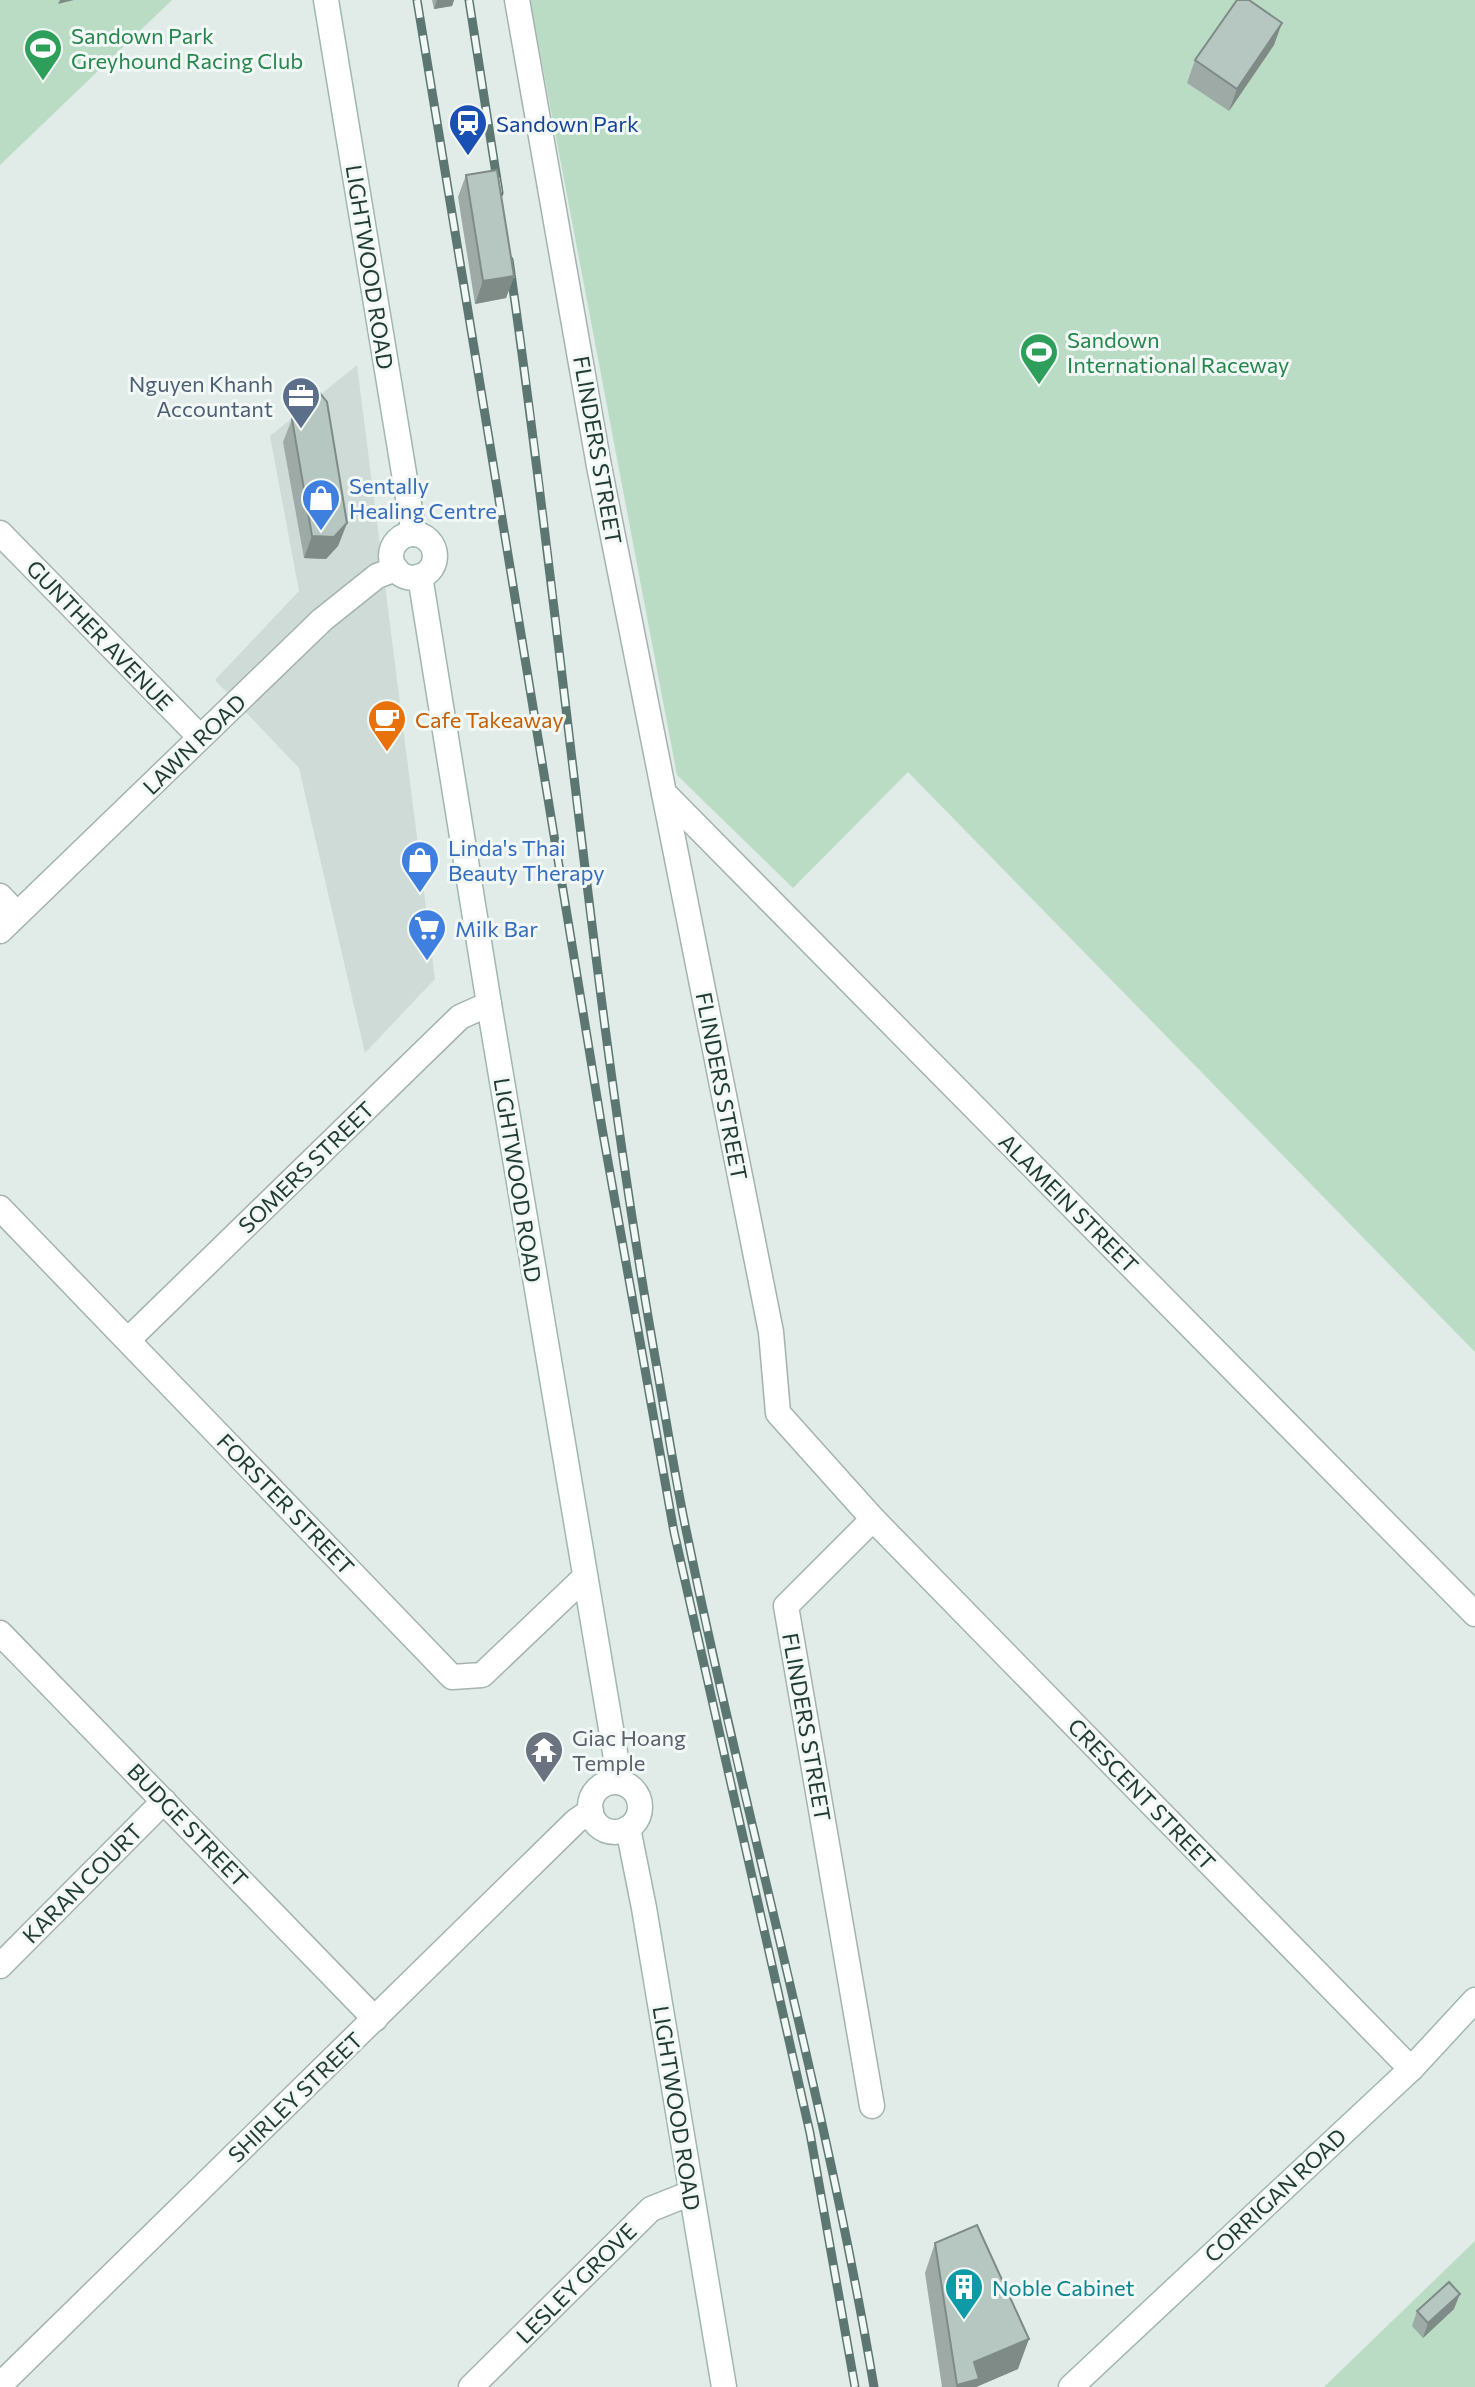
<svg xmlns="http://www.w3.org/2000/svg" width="1475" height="2387" font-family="Commissioner,sans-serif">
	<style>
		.built { fill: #cfdbd6 }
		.green { fill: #badcc4 }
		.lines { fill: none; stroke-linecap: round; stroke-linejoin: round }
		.minor-casing { stroke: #a4b3ae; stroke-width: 27 }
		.secondary-casing { stroke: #a0b7af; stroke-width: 27 }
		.minor { stroke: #fff; stroke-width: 24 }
		.secondary { stroke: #fff; stroke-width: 24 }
		.rail-casing { stroke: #5c7771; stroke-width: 9 }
		.rail { stroke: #f1f8f5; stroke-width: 6; stroke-dasharray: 18; stroke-linecap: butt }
		.wall { fill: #9daaa5 }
		.shaded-wall { fill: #7f8b86 }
		.building { fill: #b6c6c0; stroke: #7f8b86; stroke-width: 2 }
		.labels { text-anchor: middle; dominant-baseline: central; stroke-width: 6; stroke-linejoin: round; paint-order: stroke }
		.leisure-label { font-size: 22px; fill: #27864d; stroke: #f1f8f5; text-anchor: start }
		.transit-label { font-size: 22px; fill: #164399; stroke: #f1f8f5; text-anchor: start }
		.street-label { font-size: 22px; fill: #223b35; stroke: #f1f8f5 }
		.service-label { font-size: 22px; fill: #4e5e75; stroke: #f1f8f5; text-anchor: end }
		.shop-label { font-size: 22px; fill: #366cbe; stroke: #f1f8f5; text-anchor: start }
		.food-label { font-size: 22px; fill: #c56008; stroke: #f1f8f5; text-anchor: start }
		.worship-label { font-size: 22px; fill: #5b616d; stroke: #f1f8f5; text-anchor: start }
		.culture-label { font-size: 22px; fill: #0d838f; stroke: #f1f8f5; text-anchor: start }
	</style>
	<rect width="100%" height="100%" fill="#e1ebe7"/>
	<path class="built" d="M357 365 435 979 365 1053 299 768 215 680 299 591 270 436Z"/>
	<g class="green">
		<path d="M0 0H172L0 165Z"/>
		<path d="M530 0H1475V1352L908 772 793 888 677 775Z"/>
		<path d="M1475 2241V2387H1324Z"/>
	</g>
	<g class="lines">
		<g class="minor-casing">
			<g id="minor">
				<path d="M517 0 599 466 771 1332 778 1413 873 1519 786 1606 872 2106"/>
				<path d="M0 533 200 737"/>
				<path d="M664 793 1475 1614"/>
				<path d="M0 896 17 914"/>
				<path d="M0 931 322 620 377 576 396 569"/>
				<path d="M0 1208 452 1677 482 1675 585 1577"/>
				<path d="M129 1339 460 1017 489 1004"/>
				<path d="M873 1519 1411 2069"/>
				<path d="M0 1633 375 2019"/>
				<path d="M0 1966 164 1801"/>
				<path d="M0 2385 576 1821 591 1811"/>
				<path d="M471 2387 651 2209 691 2193"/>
			</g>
		</g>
		<g class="secondary-casing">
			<g id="secondary">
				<path d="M326 0 414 534"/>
				<circle cx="413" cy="556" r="22"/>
				<path d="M420 576 489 1004 620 1782"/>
				<circle cx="615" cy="1807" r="25"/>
				<path d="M628 1828 644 1908 724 2387"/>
				<path d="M1071 2387 1411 2069 1475 2000"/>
			</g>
		</g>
		<use href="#minor" class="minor"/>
		<use href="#secondary" class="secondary"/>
		<g class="rail-casing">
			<g id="rail">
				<path d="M417 0 602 1128 674 1532 810 2133 855 2387"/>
				<path d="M469 0 499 193"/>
				<path d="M509 260C562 625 591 994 655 1357 666 1418 675 1479 688 1539 746 1822 826 2101 874 2387"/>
			</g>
		</g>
		<use href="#rail" class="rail"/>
	</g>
	<g class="wall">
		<path d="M432 0H454L452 6 434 9Z"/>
		<path d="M1274 45 1229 111 1187 83 1195 60Z"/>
		<path d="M466 175 514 276 506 298 475 304 458 197Z"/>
		<path d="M292 419 347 523 338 546 326 559 304 558 283 442Z"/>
		<path d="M935 2243 1018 2369 976 2387H942L925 2273Z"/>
		<path d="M1454 2309 1423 2338 1412 2326 1417 2311Z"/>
	</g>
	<g class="shaded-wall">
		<path d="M60 0H74L58 4Z"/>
		<path d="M437 0H454L452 6 434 9Z"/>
		<path d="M1282 23 1274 45 1229 111 1237 89Z"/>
		<path d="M514 276 506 298 475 304 483 281Z"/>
		<path d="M347 523 338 546 326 559 304 558 312 536Z"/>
		<path d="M1460 2294 1454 2309 1423 2338 1428 2323Z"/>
		<path d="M1029 2339 1018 2369 976 2387H956L974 2362Z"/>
	</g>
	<g class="building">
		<path d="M1237 0H1249L1282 23 1237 89 1195 60Z"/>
		<path d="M497 170 514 276 483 281 466 175Z"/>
		<path d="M319 392 327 402 347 523 334 537 312 536 292 419Z"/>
		<path d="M977 2225 1029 2339 974 2362 979 2379 957 2385 935 2243Z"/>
		<path d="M1449 2282 1460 2294 1428 2323 1417 2311Z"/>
	</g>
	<defs>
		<g id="stadium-pin" transform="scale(2)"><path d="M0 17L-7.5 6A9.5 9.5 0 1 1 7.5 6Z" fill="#2e9e5b" stroke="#f1f8f5"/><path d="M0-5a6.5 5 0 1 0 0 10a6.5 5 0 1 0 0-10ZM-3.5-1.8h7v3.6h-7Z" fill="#fff"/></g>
		<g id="station-pin" transform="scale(2)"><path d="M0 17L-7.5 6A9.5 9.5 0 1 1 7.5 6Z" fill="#1a4fb4" stroke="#f1f8f5"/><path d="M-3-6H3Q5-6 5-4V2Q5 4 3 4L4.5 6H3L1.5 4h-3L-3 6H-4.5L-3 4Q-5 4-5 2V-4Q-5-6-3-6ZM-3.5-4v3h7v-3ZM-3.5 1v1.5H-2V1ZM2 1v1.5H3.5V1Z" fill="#fff"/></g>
		<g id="office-pin" transform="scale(2)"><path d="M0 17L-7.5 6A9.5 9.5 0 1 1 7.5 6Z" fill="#5c6f8a" stroke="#f1f8f5"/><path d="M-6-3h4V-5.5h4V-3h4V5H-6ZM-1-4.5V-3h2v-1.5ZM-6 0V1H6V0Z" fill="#fff"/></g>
		<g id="shop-pin" transform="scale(2)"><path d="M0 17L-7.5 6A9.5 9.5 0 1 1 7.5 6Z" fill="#3f7fe0" stroke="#f1f8f5"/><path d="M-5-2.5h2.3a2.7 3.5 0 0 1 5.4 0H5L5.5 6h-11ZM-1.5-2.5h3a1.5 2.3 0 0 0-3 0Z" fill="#fff"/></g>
		<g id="cafe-pin" transform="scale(2)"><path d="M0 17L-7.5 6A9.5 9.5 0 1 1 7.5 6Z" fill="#e8710a" stroke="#f1f8f5"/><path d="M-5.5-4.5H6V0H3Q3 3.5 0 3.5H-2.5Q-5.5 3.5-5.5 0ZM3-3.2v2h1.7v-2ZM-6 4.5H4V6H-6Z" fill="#fff"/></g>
		<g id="supermarket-pin" transform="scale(2)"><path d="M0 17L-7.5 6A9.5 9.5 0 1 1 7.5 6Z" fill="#3f7fe0" stroke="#f1f8f5"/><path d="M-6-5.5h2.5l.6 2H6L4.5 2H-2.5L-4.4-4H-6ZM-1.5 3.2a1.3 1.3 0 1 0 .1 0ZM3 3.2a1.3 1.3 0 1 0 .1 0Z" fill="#fff"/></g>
		<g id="temple-pin" transform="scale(2)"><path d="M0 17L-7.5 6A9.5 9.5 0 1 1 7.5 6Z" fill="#6b7280" stroke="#f1f8f5"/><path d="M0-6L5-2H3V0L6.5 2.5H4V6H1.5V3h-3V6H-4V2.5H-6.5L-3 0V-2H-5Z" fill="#fff"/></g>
		<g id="building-pin" transform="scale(2)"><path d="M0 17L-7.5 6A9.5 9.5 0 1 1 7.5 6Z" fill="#0f9aa8" stroke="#f1f8f5"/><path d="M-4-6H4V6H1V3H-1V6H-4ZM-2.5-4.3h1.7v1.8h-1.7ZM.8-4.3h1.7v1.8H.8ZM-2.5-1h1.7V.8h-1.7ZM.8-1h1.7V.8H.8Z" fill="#fff"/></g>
	</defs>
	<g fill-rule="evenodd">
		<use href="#stadium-pin" x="43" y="48"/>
		<use href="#station-pin" x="468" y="123"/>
		<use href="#stadium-pin" x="1039" y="352"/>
		<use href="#office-pin" x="301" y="396"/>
		<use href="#shop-pin" x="321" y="498"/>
		<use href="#cafe-pin" x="387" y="719"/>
		<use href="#shop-pin" x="420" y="860"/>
		<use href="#supermarket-pin" x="427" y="928"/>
		<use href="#temple-pin" x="544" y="1750"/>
		<use href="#building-pin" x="964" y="2287"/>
	</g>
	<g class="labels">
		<g class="leisure-label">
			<text x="71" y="35">Sandown Park<tspan x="71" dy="25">Greyhound Racing Club</tspan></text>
			<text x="1067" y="339">Sandown<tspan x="1067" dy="25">International Raceway</tspan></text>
		</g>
		<g class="transit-label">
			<text x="496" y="123">Sandown Park</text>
		</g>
		<g class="street-label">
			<text transform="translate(370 267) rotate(81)">LIGHTWOOD ROAD</text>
			<text transform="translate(598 450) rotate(80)">FLINDERS STREET</text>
			<text transform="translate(100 635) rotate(46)">GUNTHER AVENUE</text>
			<text transform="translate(194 744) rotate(-44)">LAWN ROAD</text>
			<text transform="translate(722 1086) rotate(79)">FLINDERS STREET</text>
			<text transform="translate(306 1167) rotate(-44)">SOMERS STREET</text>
			<text transform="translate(518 1180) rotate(81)">LIGHTWOOD ROAD</text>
			<text transform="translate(1069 1203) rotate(45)">ALAMEIN STREET</text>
			<text transform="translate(286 1504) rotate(46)">FORSTER STREET</text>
			<text transform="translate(807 1727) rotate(80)">FLINDERS STREET</text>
			<text transform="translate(1142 1794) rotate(46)">CRESCENT STREET</text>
			<text transform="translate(188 1825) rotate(46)">BUDGE STREET</text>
			<text transform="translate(82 1883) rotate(-45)">KARAN COURT</text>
			<text transform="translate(295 2097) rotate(-44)">SHIRLEY STREET</text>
			<text transform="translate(677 2108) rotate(81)">LIGHTWOOD ROAD</text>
			<text transform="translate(1275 2195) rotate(-43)">CORRIGAN ROAD</text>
			<text transform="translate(576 2283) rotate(-45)">LESLEY GROVE</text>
		</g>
		<g class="service-label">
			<text x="273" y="383">Nguyen Khanh<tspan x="273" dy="25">Accountant</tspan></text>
		</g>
		<g class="shop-label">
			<text x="349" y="485">Sentally<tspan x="349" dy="25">Healing Centre</tspan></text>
			<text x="448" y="847">Linda's Thai<tspan x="448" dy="25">Beauty Therapy</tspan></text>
			<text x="455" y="928">Milk Bar</text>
		</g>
		<g class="food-label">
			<text x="415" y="719">Cafe Takeaway</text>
		</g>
		<g class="worship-label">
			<text x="572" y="1737">Giac Hoang<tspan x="572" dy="25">Temple</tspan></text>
		</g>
		<g class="culture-label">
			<text x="992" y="2287">Noble Cabinet</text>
		</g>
	</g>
</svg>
